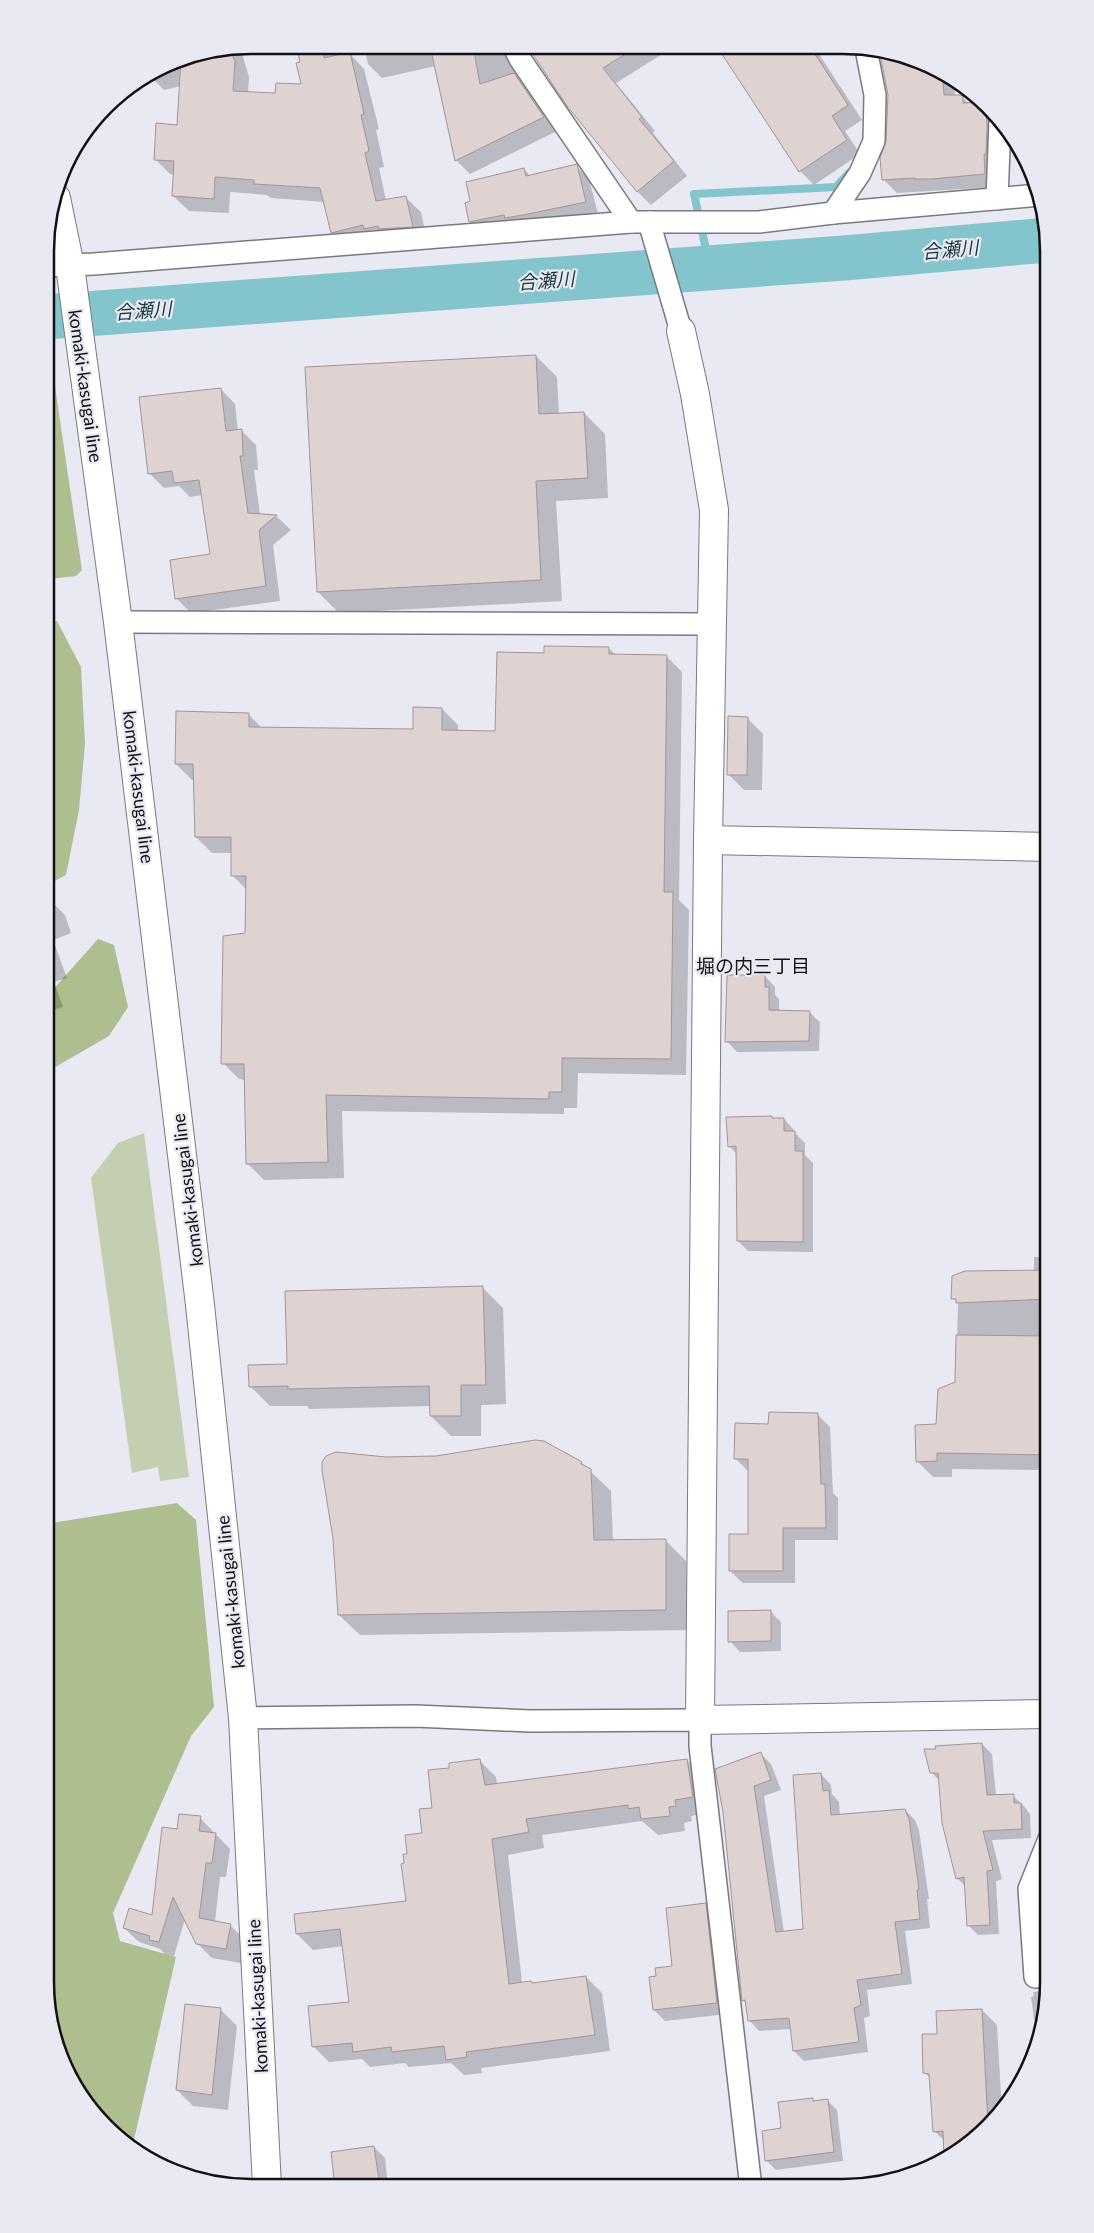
<svg xmlns="http://www.w3.org/2000/svg" width="1094" height="2233" font-family="Lato,'Noto Sans JP',sans-serif">
	<style>
		.green { fill: #c4cfb2 }
		.forest { fill: #aebe8f }
		.shadow { fill: #0003 }
		.lines { fill: none; stroke-linecap: round; stroke-linejoin: round }
		.stream { stroke: #84c5cd; stroke-width: 8 }
		.river { stroke: #84c5cd; stroke-width: 45 }
		.building { fill: #ded3d1; stroke: #a09693 }
		.street-casing { stroke: #797981; stroke-width: 24 }
		.secondary-casing { stroke: #797981; stroke-width: 30 }
		.street { stroke: #fff; stroke-width: 21 }
		.secondary { stroke: #fff; stroke-width: 28 }
		.labels { text-anchor: middle; dominant-baseline: central; stroke-width: 4.5; stroke-linejoin: round; paint-order: stroke }
		.street-label { font-size: 18px; fill: #121215; stroke: #e9e9f3 }
		.water-label { font-size: 19px; font-style: italic; fill: #19393d; stroke: #e9e9f3 }
		.neighbourhood-label { font-size: 19px; fill: #121215; stroke: #e9e9f3 }
		.rim { fill: none; stroke: #121215; stroke-width: 2.5 }
	</style>
	<rect width="100%" height="100%" fill="#e9e9f3"/>
	<path class="green" d="M144 1133 189 1477 160 1481 158 1467 132 1473 91 1178 118 1143Z"/>
	<g class="forest">
		<path d="M45 361 52 366 82 570 76 576 50 579 45 576Z"/>
		<path d="M45 621H57L81 667 85 744 79 810 66 875 45 886Z"/>
		<path d="M98 939 114 945 128 1007 109 1036 45 1073V995L50 993Z"/>
		<path d="M177 1503 196 1520 214 1707 191 1736 113 1913 120 1941 176 1957 132 2148 115 2137 80 2096 56 2048 45 1982V1524Z"/>
	</g>
	<g class="shadow">
		<path d="M297 45H328L333 50 334 57 349 53 364 69 379 129 376 130 384 167 379 168 386 200 405 197 421 212 427 241 347 248 332 232 325 202 271 198 267 195 230 192 229 213 189 211 173 196 175 175 170 174 155 159 178 126 181 86 164 90 149 75 172 61 240 47 249 77 248 93 277 95 302 86 301 63Z"/>
		<path d="M364 46 672 48 616 83 655 131 653 133 687 176 651 205 637 191 531 50 523 49 557 131 470 174 456 160 436 66 382 78 368 64Z"/>
		<path d="M720 48H815L862 120 845 131 860 154 814 185 800 171Z"/>
		<path d="M880 49 934 66 954 79 955 97H962L969 104 985 103 999 119 997 187 897 193 883 179 888 142 889 93Z"/>
		<path d="M1013 135 1014 136 1023 155 1018 156 1013 151Z"/>
		<path d="M576 166 589 179 598 214 483 234 470 222 524 169 530 176Z"/>
		<path d="M536 356 557 377 559 414 584 413 605 434 608 498 556 501 562 601 339 613 318 592Z"/>
		<path d="M221 389 235 404 238 431 241 430 256 445 258 470H254L260 515 276 516 291 530 273 545 280 601 191 613 176 598 211 556 203 495 190 497 179 486 164 488 149 473Z"/>
		<path d="M1044 408H1049V480L1044 475Z"/>
		<path d="M608 648 616 655 666 656 682 672 679 900 689 910 686 1075 578 1073 577 1108H564V1114L342 1111 344 1178 264 1180 248 1164 245 1080 239 1079 223 1063 247 934V890L232 875V853H212L196 837 195 780H192L176 764 248 714 262 728 414 731 442 709 458 725V731L497 732 545 654Z"/>
		<path d="M747 718 763 734 762 790H744L728 774Z"/>
		<path d="M1039 754 1049 755V819L1039 809Z"/>
		<path d="M45 895 65 915 71 933 53 940 67 978 54 982 63 1007 45 1013Z"/>
		<path d="M765 976 775 987V995L779 999V1011L809 1012 820 1022 819 1051 737 1052 727 1041Z"/>
		<path d="M773 1119H784L794 1130V1132L805 1143V1155L813 1163V1252L748 1251 738 1241 737 1154 729 1146Z"/>
		<path d="M1034 1257H1049V1479L1039 1470 952 1469V1477H933L917 1461 938 1425 956 1382 958 1303 953 1298 1034 1271Z"/>
		<path d="M483 1288 503 1308 506 1404 481 1405V1436H451L431 1416V1406L309 1409 307 1406H270L250 1386 288 1365Z"/>
		<path d="M818 1415 830 1427 833 1493 838 1498V1540H795V1583H743L730 1571 749 1536 748 1471 736 1459 770 1425Z"/>
		<path d="M543 1443 582 1463 611 1491 613 1541 665 1540 686 1561 687 1630 360 1635 339 1615 386 1459 436 1457Z"/>
		<path d="M770 1611 781 1622V1651L740 1652 730 1641Z"/>
		<path d="M982 1744 992 1754 996 1796H1013L1023 1805 1030 1814 1031 1838 992 1840 1002 1879 996 1881 999 1934 978 1935 968 1925 966 1887 957 1878 940 1781 931 1772Z"/>
		<path d="M761 1754 771 1764 781 1790 764 1796 784 1932 804 1930 821 1774 831 1785 832 1794 839 1802 840 1816 905 1810 915 1820 919 1830 929 1899H927L930 1928 905 1931 912 1984 867 1990 870 2016 864 2018 868 2052 804 2061 794 2051 791 2029 759 2031 749 2020 747 2004 743 2000 724 1812Z"/>
		<path d="M687 1760 703 1776 709 1813 691 1816 692 1821 684 1823 685 1831 658 1835 642 1821 606 1826 542 1835 544 1848 508 1855 522 1983 531 1982 533 1984 586 1977 602 1993 610 2051 481 2068 482 2073 464 2075 451 2063 409 2067 405 2063 370 2067 362 2059 329 2062 313 2046 351 2003 344 1946 313 1950 297 1934 407 1902 405 1864 409 1855 424 1834 450 1769 480 1761 496 1777 497 1785Z"/>
		<path d="M200 1818 230 1849 226 1877H220L215 1922 230 1925 245 1940 241 1963 212 1958 197 1943 185 1919 174 1956 165 1954 160 1949 139 1942 124 1928 153 1917 178 1830Z"/>
		<path d="M705 1904 716 1915 727 2014 665 2021 654 2010 657 1977 674 1967Z"/>
		<path d="M1049 1990V1995L1038 2048 1031 1997 1034 1996 1033 1992Z"/>
		<path d="M221 2010 237 2026 228 2110 193 2106 177 2090Z"/>
		<path d="M982 2010 997 2025 1002 2112 958 2153 934 2131 931 2079 925 2073 939 2035Z"/>
		<path d="M1033 2050H1037L1034 2057Z"/>
		<path d="M813 2099 815 2102 827 2100 837 2110 843 2161 776 2170 766 2160 783 2130Z"/>
		<path d="M374 2147 385 2158 388 2187H336Z"/>
	</g>
	<g class="lines">
		<path class="stream" d="M710 268 694 194 836 187 849 173"/>
		<path class="river" d="M45 317 844 258 1047 240"/>
	</g>
	<g class="building">
		<path d="M296 45H321L324 58 350 52 364 114 361 115 369 151 365 153 376 201 406 196 413 227 379 229 378 226 364 229 363 225 331 233 320 188 254 184V180L215 177 214 199 172 196 174 161 154 160 156 123 177 125 181 59 229 49 235 61 233 91 275 93 276 83 301 84 296 63 300 62Z"/>
		<path d="M430 46H473L480 84 514 73 544 117 455 161Z"/>
		<path d="M528 47H575L579 54 588 47H637L603 68 642 117 639 119 674 161 637 192 567 106Z"/>
		<path d="M718 48H811L848 105 832 116 847 140 799 172Z"/>
		<path d="M879 49 934 66 942 71 944 95H959L963 96V103L984 102 986 104 987 128 986 154H984L985 174 932 179H915V178L882 180 880 158 886 141 888 95Z"/>
		<path d="M577 164 586 202 523 215 505 218 504 215 469 222 465 203 470 201 466 182 524 168 526 176Z"/>
		<path d="M536 355 539 414 584 412 588 478 536 481 541 580 317 592 305 367Z"/>
		<path d="M221 388 226 431 242 429 243 456H240L248 513 277 515 259 530 266 586 175 599 170 560 210 554 199 480 174 483 172 471 148 474 139 397Z"/>
		<path d="M544 646 609 647V654L667 655 664 892H673L671 1059 562 1058V1092H549V1099L326 1095 328 1162 246 1164 244 1064H221L223 936 245 933 246 876H231V837H195L193 764H175L176 711 249 713V727L413 729V707L442 708V730L495 731 497 652 544 653Z"/>
		<path d="M728 716 748 717 747 775H727Z"/>
		<path d="M727 975H765V987H769V1010L810 1011 809 1041 725 1042Z"/>
		<path d="M772 1116V1118H784V1131H795V1151H803V1242L737 1241 736 1146 728 1147 726 1117Z"/>
		<path d="M1049 1270V1299L956 1303V1299H951L952 1276 965 1271Z"/>
		<path d="M483 1286 486 1385H461V1416H430L429 1386 288 1389V1386L249 1387 248 1365 287 1364 285 1291Z"/>
		<path d="M956 1335 1049 1336V1455L937 1453V1461L916 1462 915 1425 936 1424 938 1389 955 1382Z"/>
		<path d="M769 1412 818 1413 821 1484H825L826 1528H783V1571H729V1534H748V1459H734L735 1423 768 1424Z"/>
		<path d="M535 1440 544 1441 582 1462 581 1464 591 1469 594 1540 666 1539V1610L338 1615 333 1539 322 1470V1462L326 1456 336 1452 386 1457 436 1456Z"/>
		<path d="M771 1610V1641L728 1642V1611Z"/>
		<path d="M982 1743 987 1795 1014 1794V1803H1021L1022 1829 983 1831 993 1870 987 1871 990 1925 967 1926 964 1877 956 1879 942 1823 938 1773H930L924 1749H936L935 1746Z"/>
		<path d="M761 1752 771 1780 754 1786 776 1932 803 1929 793 1775 821 1773 823 1791 829 1790 831 1815 905 1809 909 1819 919 1889 917 1890 920 1919 895 1922 902 1974 857 1980 861 2005 854 2008 859 2042 793 2051 789 2018 748 2021 745 2000 742 2001 723 1812 715 1769Z"/>
		<path d="M480 1759 485 1785 687 1759 693 1797 675 1800 676 1806 669 1807 670 1816 641 1819 639 1807 628 1809V1805L590 1810 526 1819 529 1832 492 1839 509 1984 531 1981 532 1983 586 1976 595 2035 466 2052 467 2057 446 2060 444 2046 392 2052 391 2047 353 2052 352 2043 312 2047 308 2006 349 2002 340 1929 296 1934 294 1914 406 1901 401 1864 404 1863 403 1854H407L405 1835 422 1833 419 1809 432 1808 428 1770 449 1768V1763Z"/>
		<path d="M179 1814 201 1816 199 1831 216 1833 212 1863H206L199 1918 231 1924 226 1949 196 1944 173 1897 159 1942 149 1940 150 1936 123 1928 129 1908 152 1915 162 1827 177 1829Z"/>
		<path d="M706 1903 717 2003 653 2010 649 1977 656 1976 655 1968 672 1966 666 1908Z"/>
		<path d="M185 2004 221 2008 212 2095 176 2090Z"/>
		<path d="M982 2009 988 2124 958 2153 944 2160 943 2131 933 2132 929 2074 923 2073 922 2034H937L936 2011Z"/>
		<path d="M813 2098V2101L828 2099 834 2152 765 2161 762 2131 781 2128 778 2102Z"/>
		<path d="M374 2146 380 2187H335L331 2152Z"/>
	</g>
	<g class="lines">
		<g class="street-casing">
			<g id="street">
				<path d="M514 47 520 59 631 222"/>
				<path d="M997 199 1000 121"/>
				<path d="M833 213 860 173 874 141 875 95 866 49"/>
				<path d="M649 222 681 331"/>
				<path d="M45 266 94 264 631 222H759L833 213 1040 195"/>
				<path d="M118 622 711 624"/>
				<path d="M243 1718 415 1716 530 1721 700 1720V1746L751 2188"/>
				<path d="M1049 1976 1035 1977 1029 1889 1049 1839"/>
			</g>
		</g>
		<g class="secondary-casing">
			<g id="secondary">
				<path d="M56 198 70 266 118 622 200 1305 243 1718 267 2186"/>
				<path d="M681 331 695 394 714 510 708 840 700 1720 1049 1714"/>
				<path d="M708 840 1049 847"/>
			</g>
		</g>
		<use href="#street" class="street"/>
		<use href="#secondary" class="secondary"/>
	</g>
	<g class="labels">
		<g class="street-label">
			<text transform="translate(86 386) rotate(82)">komaki-kasugai line</text>
			<text transform="translate(139 787) rotate(83)">komaki-kasugai line</text>
			<text transform="translate(187 1190) rotate(-97)">komaki-kasugai line</text>
			<text transform="translate(230 1592) rotate(-96)">komaki-kasugai line</text>
			<text transform="translate(257 1996) rotate(-93)">komaki-kasugai line</text>
		</g>
		<g class="water-label">
			<text transform="translate(950 249) rotate(-5)">合瀬川</text>
			<text transform="translate(546 280) rotate(-4)">合瀬川</text>
			<text transform="translate(143 310) rotate(-4)">合瀬川</text>
		</g>
		<g class="neighbourhood-label">
			<text x="753" y="965">堀の内三丁目</text>
		</g>
	</g>
	<path d="M0 0H1094V2233H0ZM251 54H843A197 197 0 0 1 1040 251V1982A197 197 0 0 1 843 2179H251A197 197 0 0 1 54 1982V251A197 197 0 0 1 251 54Z" fill="#e9e9f3" fill-rule="evenodd"/>
	<path class="rim" d="M251 54H843A197 197 0 0 1 1040 251V1982A197 197 0 0 1 843 2179H251A197 197 0 0 1 54 1982V251A197 197 0 0 1 251 54Z"/>
</svg>
